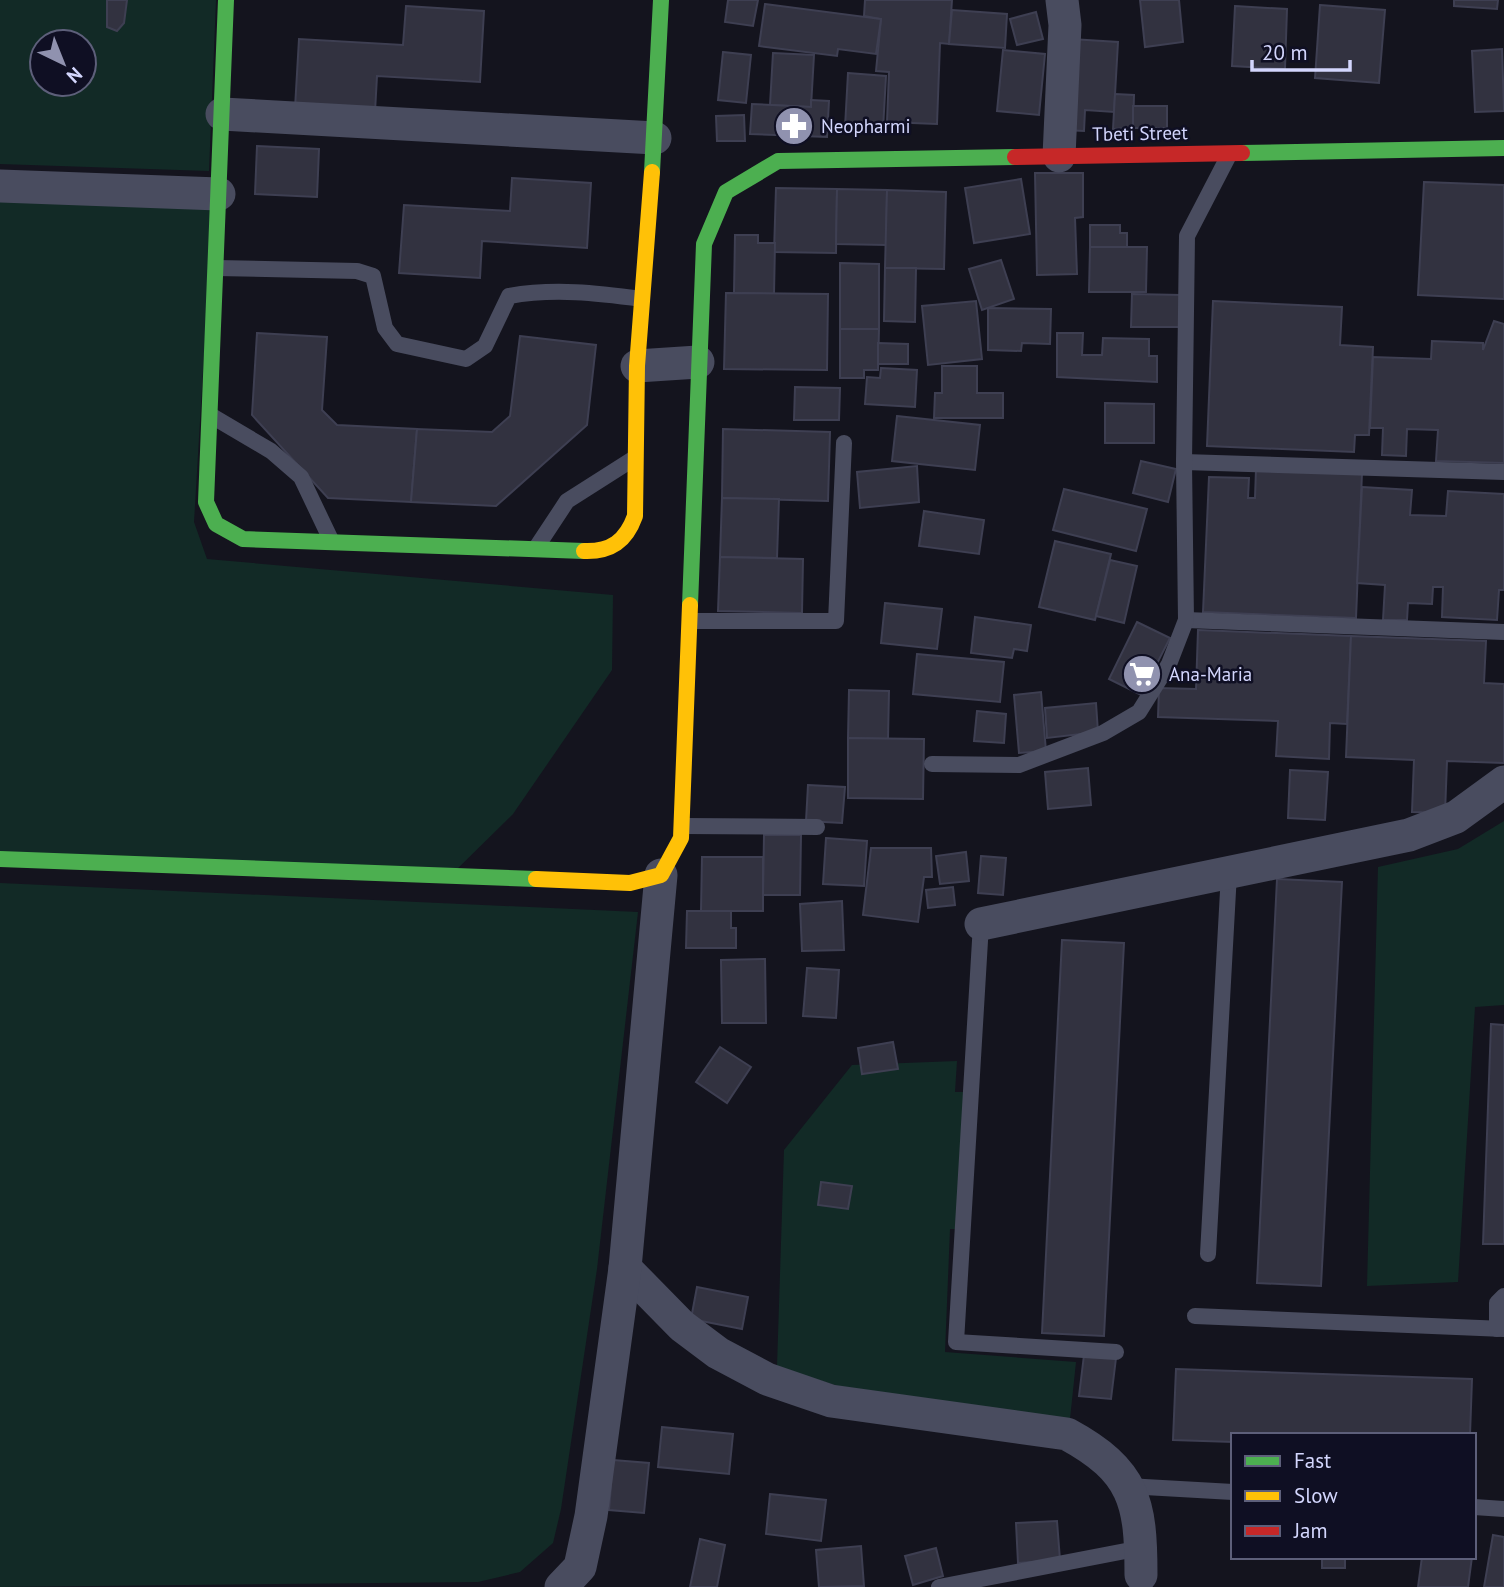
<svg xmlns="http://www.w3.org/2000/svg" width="1504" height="1587" font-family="'PT Sans',sans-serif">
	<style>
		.green { fill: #122a26; fill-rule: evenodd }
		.building { fill: #323240; stroke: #3e3f52; stroke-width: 2 }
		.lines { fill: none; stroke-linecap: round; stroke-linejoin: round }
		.lane { stroke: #494c5f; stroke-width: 16 }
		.street { stroke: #494c5f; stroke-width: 33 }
		.fast { stroke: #4caf50; stroke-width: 16 }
		.slow { stroke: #ffc107; stroke-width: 16 }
		.jam { stroke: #c62828; stroke-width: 16 }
		.labels { text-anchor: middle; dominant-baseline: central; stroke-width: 5; stroke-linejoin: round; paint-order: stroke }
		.poi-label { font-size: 19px; fill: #d3d6fd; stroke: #0f0f23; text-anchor: start }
		.street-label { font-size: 19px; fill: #d3d6fd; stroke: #0f0f23 }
	</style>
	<rect width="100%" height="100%" fill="#14141e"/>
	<g class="green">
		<path d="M0 0H216L209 171 0 164ZM42 42H84V84H42Z"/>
		<path d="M0 194 213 203 194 522 207 559 613 595 612 670 513 814 450 876 0 859Z"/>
		<path d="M1504 821V1005L1475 1007 1458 1282 1367 1286 1378 867 1458 849Z"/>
		<path d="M0 883 638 912 597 1269 561 1509 553 1543 520 1572 478 1582 0 1587Z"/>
		<path d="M957 1061 955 1092H964L956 1229H950L945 1352 1076 1362 1070 1419 838 1386 777 1367 784 1150 852 1065Z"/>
	</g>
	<g class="building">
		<path d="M107 0H127L124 23 117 31 107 27Z"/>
		<path d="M728 0H758L753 26 725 22Z"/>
		<path d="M865 0H952L949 44 940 43 937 124 887 122 889 72 876 71 881 19 864 16Z"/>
		<path d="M1140 0H1179L1183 42 1145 47Z"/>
		<path d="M1454 0H1498L1497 9 1454 6Z"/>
		<path d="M765 4 881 19 876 54 838 49 837 56 759 46Z"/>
		<path d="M1320 5 1385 10 1379 83 1315 78Z"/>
		<path d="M406 6 484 11 480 82 377 76 375 112 295 108 299 39 403 45Z"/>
		<path d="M1235 6 1287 9 1285 69 1232 66Z"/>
		<path d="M952 10 1007 14 1005 48 949 44Z"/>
		<path d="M1036 12 1043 39 1017 45 1010 19Z"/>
		<path d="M1071 39 1118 42 1114 112 1085 110 1084 131 1064 130Z"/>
		<path d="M1502 49 1504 111 1475 112 1472 51Z"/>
		<path d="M1003 50 1045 54 1039 115 997 111Z"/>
		<path d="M723 52 751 55 746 103 718 100Z"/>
		<path d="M773 53 814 55 811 107 770 105Z"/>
		<path d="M848 73 886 76 883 129 845 127Z"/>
		<path d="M1115 94 1134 95 1133 128 1113 129Z"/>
		<path d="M811 100 829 101 827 137 750 134 752 104 811 107Z"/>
		<rect x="1133" y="106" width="34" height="22"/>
		<path d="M744 115 745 141H717L716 116Z"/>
		<path d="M257 146 319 149 317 197 255 194Z"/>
		<path d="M1035 173H1083V217L1075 218 1077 274 1037 275Z"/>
		<path d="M512 178 591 183 587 248 482 241 480 278 399 273 404 205 510 211Z"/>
		<path d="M1021 179 1030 234 974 243 965 188Z"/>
		<path d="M1424 182 1504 185V299L1418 295Z"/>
		<path d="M776 188 837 189 836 253 774 252Z"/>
		<path d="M837 189 887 190 886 245 836 244Z"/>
		<path d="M887 190 946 192 944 269 885 268Z"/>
		<path d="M1090 225H1120V233H1127V247H1090Z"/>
		<path d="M735 235H758V243H775L774 294 734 293Z"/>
		<path d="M1090 247H1147L1146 292H1089Z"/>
		<path d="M1001 260 1014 299 982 310 969 269Z"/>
		<path d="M840 263 879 264V329H840Z"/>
		<path d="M885 268H916L915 322 884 321Z"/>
		<path d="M726 293 828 294 827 370 724 369Z"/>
		<path d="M1132 294 1181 295 1180 327H1131Z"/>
		<path d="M976 301 982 359 928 365 922 306Z"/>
		<path d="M1213 301 1342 307 1340 345 1373 347 1369 435H1355L1354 452 1207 446Z"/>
		<path d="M988 308 1051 309 1050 344 1022 343 1021 351 988 350Z"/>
		<path d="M1494 321 1504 324V463L1436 461 1438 430 1407 429 1406 456 1382 455 1383 428H1370L1373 357 1431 359 1432 341 1483 343V350Z"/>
		<path d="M840 329H879L878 370H864V378H840Z"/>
		<path d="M257 333 327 337 322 410 337 425 417 429 411 502 328 498 252 415Z"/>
		<path d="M1057 333H1083L1082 355H1102L1103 338 1149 339V356H1157V382L1057 377Z"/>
		<path d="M520 336 596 345 587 425 496 506 411 502 417 429 492 432 510 416Z"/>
		<path d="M878 343 908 344V364H878Z"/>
		<path d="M942 366H977V393H1003V418H934L935 393H942Z"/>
		<path d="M881 368 917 370 915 407 865 404 867 377 880 378Z"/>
		<path d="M795 387 840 388 839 420H794Z"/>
		<path d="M1105 403 1154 404V443H1105Z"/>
		<path d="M897 416 980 425 975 470 892 461Z"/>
		<path d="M723 429 830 432 828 501 722 498Z"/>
		<path d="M1141 461 1176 469 1168 502 1133 493Z"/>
		<path d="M917 466 919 502 860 508 857 472Z"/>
		<path d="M1256 469 1362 473 1356 618 1203 612 1209 477 1249 478 1248 498H1255Z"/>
		<path d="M1362 487 1412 490 1410 515 1446 516 1448 491 1504 494V590H1499L1497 620 1442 617 1443 587H1433L1432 604 1408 603 1407 620H1383L1385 585 1357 583Z"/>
		<path d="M1064 489 1147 509 1136 551 1053 530Z"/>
		<path d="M722 498 779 499 777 558 720 557Z"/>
		<path d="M924 511 984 520 979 554 919 546Z"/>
		<path d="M1055 541 1111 554 1095 620 1039 607Z"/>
		<path d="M720 557 803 559 802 613 718 611Z"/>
		<path d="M1110 560 1137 566 1124 623 1096 616Z"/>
		<path d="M885 603 942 609 937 649 881 643Z"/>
		<path d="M975 617 1031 625 1027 651 1014 649 1012 658 971 653Z"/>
		<path d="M1137 622 1170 638 1141 695 1109 679Z"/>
		<path d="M1198 630 1351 636 1347 724 1330 723 1329 759 1276 756 1278 721 1158 717 1159 688 1196 689Z"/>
		<path d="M1351 636 1486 641 1484 683 1504 684V763L1447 761 1445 813 1412 812 1414 760 1346 757Z"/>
		<path d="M917 654 1004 662 1000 702 913 694Z"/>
		<path d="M849 690 889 691 888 739 848 738Z"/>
		<path d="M1041 692 1046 751 1019 753 1014 695Z"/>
		<path d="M1096 703 1098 732 1047 738 1045 708Z"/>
		<path d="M977 711 1006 714 1004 743 974 741Z"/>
		<path d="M848 738 924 739 923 799 848 798Z"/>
		<path d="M1088 768 1091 805 1048 809 1045 772Z"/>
		<path d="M1290 770 1328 772 1325 820 1288 818Z"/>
		<path d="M808 785 845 787 842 823 806 821Z"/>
		<path d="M764 835H801L800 895H763Z"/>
		<path d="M826 838 867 841 864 886 823 884Z"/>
		<path d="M871 848H931L932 877H924L918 922 863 915Z"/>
		<path d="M966 852 969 881 940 884 936 856Z"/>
		<path d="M981 856 1006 858 1003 895 978 893Z"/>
		<path d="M702 857H763V911H701Z"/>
		<path d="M1277 879 1342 882 1321 1286 1257 1283Z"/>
		<path d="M953 887 955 905 928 908 926 890Z"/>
		<path d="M842 901 844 950 802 951 800 904Z"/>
		<path d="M687 911H731V928H736V948H686Z"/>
		<path d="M1062 940 1124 943 1104 1336 1042 1333Z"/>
		<path d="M765 959 766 1023H722L721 960Z"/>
		<path d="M807 968 839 970 836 1018 803 1016Z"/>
		<path d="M1491 1024 1504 1025V1244H1483Z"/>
		<path d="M893 1042 898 1069 862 1074 858 1048Z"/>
		<path d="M720 1047 751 1067 727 1103 696 1082Z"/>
		<path d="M821 1182 852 1186 848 1209 818 1205Z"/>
		<path d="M697 1287 748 1297 742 1329 691 1319Z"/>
		<path d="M1084 1355 1116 1358 1111 1399 1079 1396Z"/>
		<path d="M1176 1369 1472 1379 1470 1435H1233V1442L1173 1440Z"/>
		<path d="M662 1427 733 1434 729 1474 658 1467Z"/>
		<path d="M613 1460 649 1463 644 1513 609 1510Z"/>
		<path d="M770 1494 826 1500 821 1541 766 1534Z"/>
		<path d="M1057 1521 1060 1560 1018 1563 1016 1523Z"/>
		<path d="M1493 1535 1504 1537V1587H1484Z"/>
		<path d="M700 1539 725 1545 717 1587H690Z"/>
		<path d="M861 1546 864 1586 819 1587 816 1550Z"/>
		<path d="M936 1548 943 1576 913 1585 905 1556Z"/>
		<rect x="1322" y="1557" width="23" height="11"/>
		<path d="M1422 1557H1472L1468 1587H1418Z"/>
	</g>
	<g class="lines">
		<g class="lane">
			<path d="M216 268 357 271 373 276 385 328 397 344 466 359 485 346 509 296C554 288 597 293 642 299"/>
			<path d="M210 415 271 451 301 477 331 540"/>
			<path d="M1184 462 1504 472"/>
			<path d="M536 548 567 501 633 459"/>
			<path d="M1186 620 1504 632"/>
			<path d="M691 621H836L844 443"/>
			<path d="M932 764 1019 765 1103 733 1139 712 1169 664 1186 620 1184 462 1187 236 1229 155"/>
			<path d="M683 826 817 827"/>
			<path d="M981 924 956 1342 1116 1352"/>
			<path d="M1208 1254 1229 873"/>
			<path d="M1195 1316 1504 1329"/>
			<path d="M1497 1329V1303L1504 1296"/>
			<path d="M1127 1486 1233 1492"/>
			<path d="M1474 1507 1504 1509"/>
			<path d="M939 1587 1141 1548"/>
		</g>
		<g class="street">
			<path d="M222 114 655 138"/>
			<path d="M1059 156 1065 25 1062 0"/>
			<path d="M0 186 219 194"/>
			<path d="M637 366 698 362"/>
			<path d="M981 924 1409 835 1456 817 1504 782"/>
			<path d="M625 1268 682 1326 718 1353 767 1379 831 1401 1067 1434C1135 1471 1141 1502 1141 1575"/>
			<path d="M561 1587 580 1567 591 1516 625 1268 661 875"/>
		</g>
		<g class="fast">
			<path d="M226 0 206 502 216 524 243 539 584 551"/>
			<path d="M1242 153 1504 148"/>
			<path d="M652 172 661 0"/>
			<path d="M690 605 704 244 726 192 778 161 1015 157"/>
			<path d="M0 859 536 879"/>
		</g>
		<g class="slow">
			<path d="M584 551C611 552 626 541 635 516L637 366 652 172"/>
			<path d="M536 879 630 883 661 875 681 838 690 605"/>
		</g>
		<path class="jam" d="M1015 157 1242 153"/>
	</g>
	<defs>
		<g id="pharmacy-disc" transform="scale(2.0125)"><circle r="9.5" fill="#9092af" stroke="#0f0f23"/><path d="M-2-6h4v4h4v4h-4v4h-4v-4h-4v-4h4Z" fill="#fff"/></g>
		<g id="supermarket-disc" transform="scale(2.0125)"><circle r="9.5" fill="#9092af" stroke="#0f0f23"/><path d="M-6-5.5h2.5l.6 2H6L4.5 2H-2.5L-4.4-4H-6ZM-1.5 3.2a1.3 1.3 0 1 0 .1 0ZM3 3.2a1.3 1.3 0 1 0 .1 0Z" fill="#fff"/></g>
	</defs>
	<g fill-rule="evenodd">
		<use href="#pharmacy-disc" x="794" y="126"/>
		<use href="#supermarket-disc" x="1142" y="674"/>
	</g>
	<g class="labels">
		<g class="poi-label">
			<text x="821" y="126">Neopharmi</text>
			<text x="1169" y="674">Ana-Maria</text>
		</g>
		<g class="street-label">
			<text transform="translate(1140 133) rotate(-1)">Tbeti Street</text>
		</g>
	</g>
	<rect x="1231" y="1433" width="245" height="126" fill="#0f0f23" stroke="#5d5f7a" stroke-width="2"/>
	<rect x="1245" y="1456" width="35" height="10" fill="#4caf50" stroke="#5d5f7a" stroke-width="2"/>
	<text x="1294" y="1468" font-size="21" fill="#d3d6fd">Fast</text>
	<rect x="1245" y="1491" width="35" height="10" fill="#ffc107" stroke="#5d5f7a" stroke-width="2"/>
	<text x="1294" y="1503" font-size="21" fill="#d3d6fd">Slow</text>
	<rect x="1245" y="1526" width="35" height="10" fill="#c62828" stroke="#5d5f7a" stroke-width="2"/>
	<text x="1294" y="1538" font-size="21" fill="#d3d6fd">Jam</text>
	<g transform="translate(63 63) rotate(137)"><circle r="33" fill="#0f0f23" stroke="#5d5f7a" stroke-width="2"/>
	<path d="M0-5L12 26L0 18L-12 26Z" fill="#9092af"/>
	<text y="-10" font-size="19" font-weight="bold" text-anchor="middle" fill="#d3d6fd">N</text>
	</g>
	<path d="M1252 60v10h98v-10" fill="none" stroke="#d3d6fd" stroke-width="3.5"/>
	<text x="1262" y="60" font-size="21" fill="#d3d6fd" stroke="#0f0f23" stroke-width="5" paint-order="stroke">20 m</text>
</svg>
